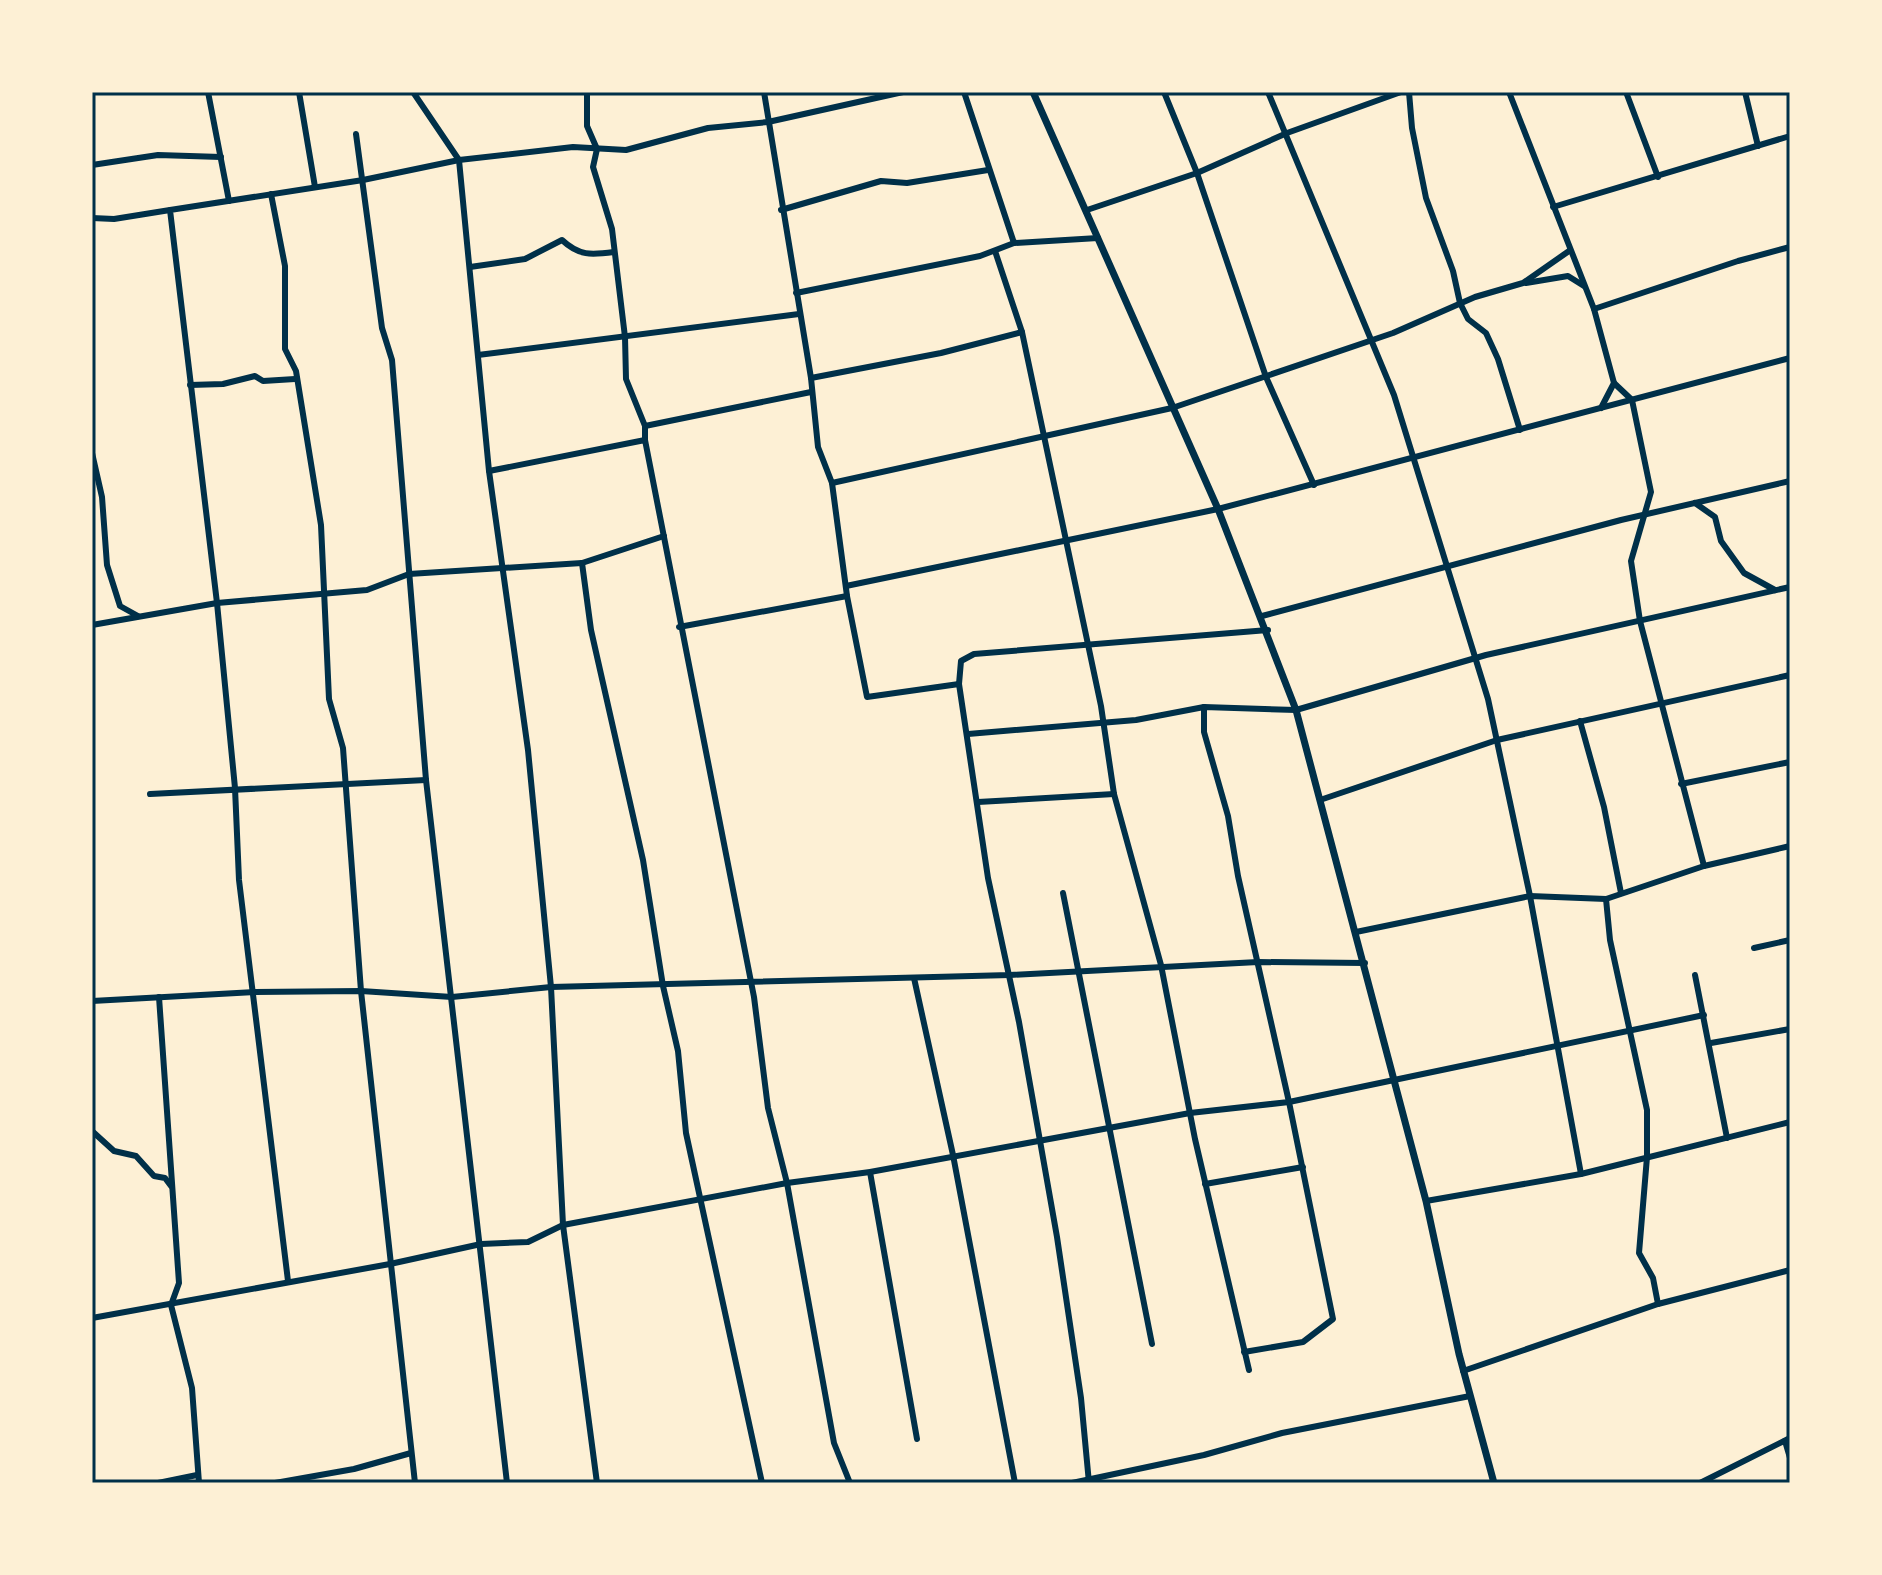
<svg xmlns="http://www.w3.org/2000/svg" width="1882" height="1575" font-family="'Noto Sans',sans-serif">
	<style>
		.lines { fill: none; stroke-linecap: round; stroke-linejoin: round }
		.minor { stroke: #003049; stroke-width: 6 }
		.tertiary { stroke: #003049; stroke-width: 7 }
		.neatline { fill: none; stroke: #003049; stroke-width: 3 }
	</style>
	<rect width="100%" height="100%" fill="#fdf0d5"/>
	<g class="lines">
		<g class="minor">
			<path d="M208 92 229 201"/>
			<path d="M299 92 315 187"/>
			<path d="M413 92 459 160 489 471 528 750 551 987 563 1225 597 1483"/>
			<path d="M587 92V126L597 149 593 167 612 229 625 337 626 379 645 426V440"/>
			<path d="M764 92 811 378 818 447 832 483 847 596 867 697 959 684 988 878 1019 1022 1057 1237 1081 1398 1089 1483"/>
			<path d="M964 92 1014 243"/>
			<path d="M1164 92 1197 173 1266 377 1314 485"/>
			<path d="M1268 92 1394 395 1488 699 1530 896 1581 1174 1790 1122"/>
			<path d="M1409 92 1412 128 1426 198 1453 271 1460 303 1468 319 1486 333 1498 359 1520 430"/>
			<path d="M1509 92 1594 309 1614 383 1601 408"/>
			<path d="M1626 92 1658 177"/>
			<path d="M1745 92 1758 146"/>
			<path d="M356 134 382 328 392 360 426 780 507 1483"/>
			<path d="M92 165 158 155 221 157"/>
			<path d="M271 194 285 266V349L296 371 321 525 329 699 343 748 361 991 415 1483"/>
			<path d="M1553 207 1790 136"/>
			<path d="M781 210 881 181 907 183 988 170"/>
			<path d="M1087 210 1197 173 1287 133 1401 92"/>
			<path d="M92 218 114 219 170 210"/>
			<path d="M995 251 1022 332 1101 706 1114 794 1161 965 1195 1139 1249 1370"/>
			<path d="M470 267 525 259 562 240C579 256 591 255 614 252"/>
			<path d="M1526 283 1568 276 1584 286"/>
			<path d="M796 293 980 256 1014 243 1098 238"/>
			<path d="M1594 309 1738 261 1790 247"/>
			<path d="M478 355 799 314"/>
			<path d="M811 378 941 353 1022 332"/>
			<path d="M1614 383 1632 400 1651 492 1631 561 1640 621 1704 866"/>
			<path d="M190 385 223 384 255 376 263 381 295 379"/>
			<path d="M645 426 811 392"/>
			<path d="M92 453 102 497 107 565 120 606 138 616"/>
			<path d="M489 471 645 440 754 997 768 1108 787 1183 834 1443 850 1483"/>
			<path d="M832 483 1172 408 1393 333 1475 297 1523 283 1569 251"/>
			<path d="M1695 503 1715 517 1721 541 1744 573 1775 590"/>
			<path d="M582 563 591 630 643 860 663 986 678 1051 686 1133 762 1483"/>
			<path d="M846 586 1218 509 1790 358"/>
			<path d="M1262 616 1621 520 1790 481"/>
			<path d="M92 625 217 603 367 590 409 574 582 563 664 536"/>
			<path d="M679 627 847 596"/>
			<path d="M959 684 961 661 974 654 1268 630"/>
			<path d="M1580 721 1604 807 1621 893"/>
			<path d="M968 734 1136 720 1204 707 1296 710 1486 655 1790 587"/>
			<path d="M1681 784 1790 762"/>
			<path d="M150 794 426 780"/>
			<path d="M1320 800 1497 740 1790 675"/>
			<path d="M978 802 1114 794"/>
			<path d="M1063 893 1152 1344"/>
			<path d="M1606 899 1610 940 1647 1110V1157L1639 1253 1653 1278 1658 1304"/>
			<path d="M1356 932 1530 896 1606 899 1704 866 1790 846"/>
			<path d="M1754 948 1790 940"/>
			<path d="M1695 975 1727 1138"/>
			<path d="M914 978 953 1155 1015 1483"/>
			<path d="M159 997 179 1283 171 1305 192 1388 199 1483"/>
			<path d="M92 1001 255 992 361 991 452 997 551 987 1010 975 1258 962 1365 963"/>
			<path d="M1711 1043 1790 1029"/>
			<path d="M92 1131 114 1151 136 1156 154 1176 165 1178 171 1186"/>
			<path d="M870 1172 917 1439"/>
			<path d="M1205 1184 1303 1167"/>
			<path d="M1426 1201 1581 1174"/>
			<path d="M288 1281 239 880 235 788 217 603 170 210 363 180 459 160 573 147 626 150 708 128 768 122 903 92"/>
			<path d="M92 1318 390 1264 481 1244 528 1242 563 1225 787 1183 870 1172 1190 1113 1289 1102 1238 876 1228 816 1204 732V707"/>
			<path d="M1244 1352 1303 1342 1333 1319 1289 1102 1704 1015"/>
			<path d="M1463 1371 1658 1304 1790 1270"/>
			<path d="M1785 1441 1790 1458"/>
			<path d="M158 1483 197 1475"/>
			<path d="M275 1483 354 1469 411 1453"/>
			<path d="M1072 1483 1204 1455 1282 1433 1470 1396"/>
			<path d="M1700 1483 1790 1438"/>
		</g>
		<path class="tertiary" d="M1033 92 1218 509 1296 710 1426 1201 1459 1354 1494 1483"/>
	</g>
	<rect width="1882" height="1575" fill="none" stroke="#fdf0d5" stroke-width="188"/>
	<rect x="94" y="94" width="1694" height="1387" class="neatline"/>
</svg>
